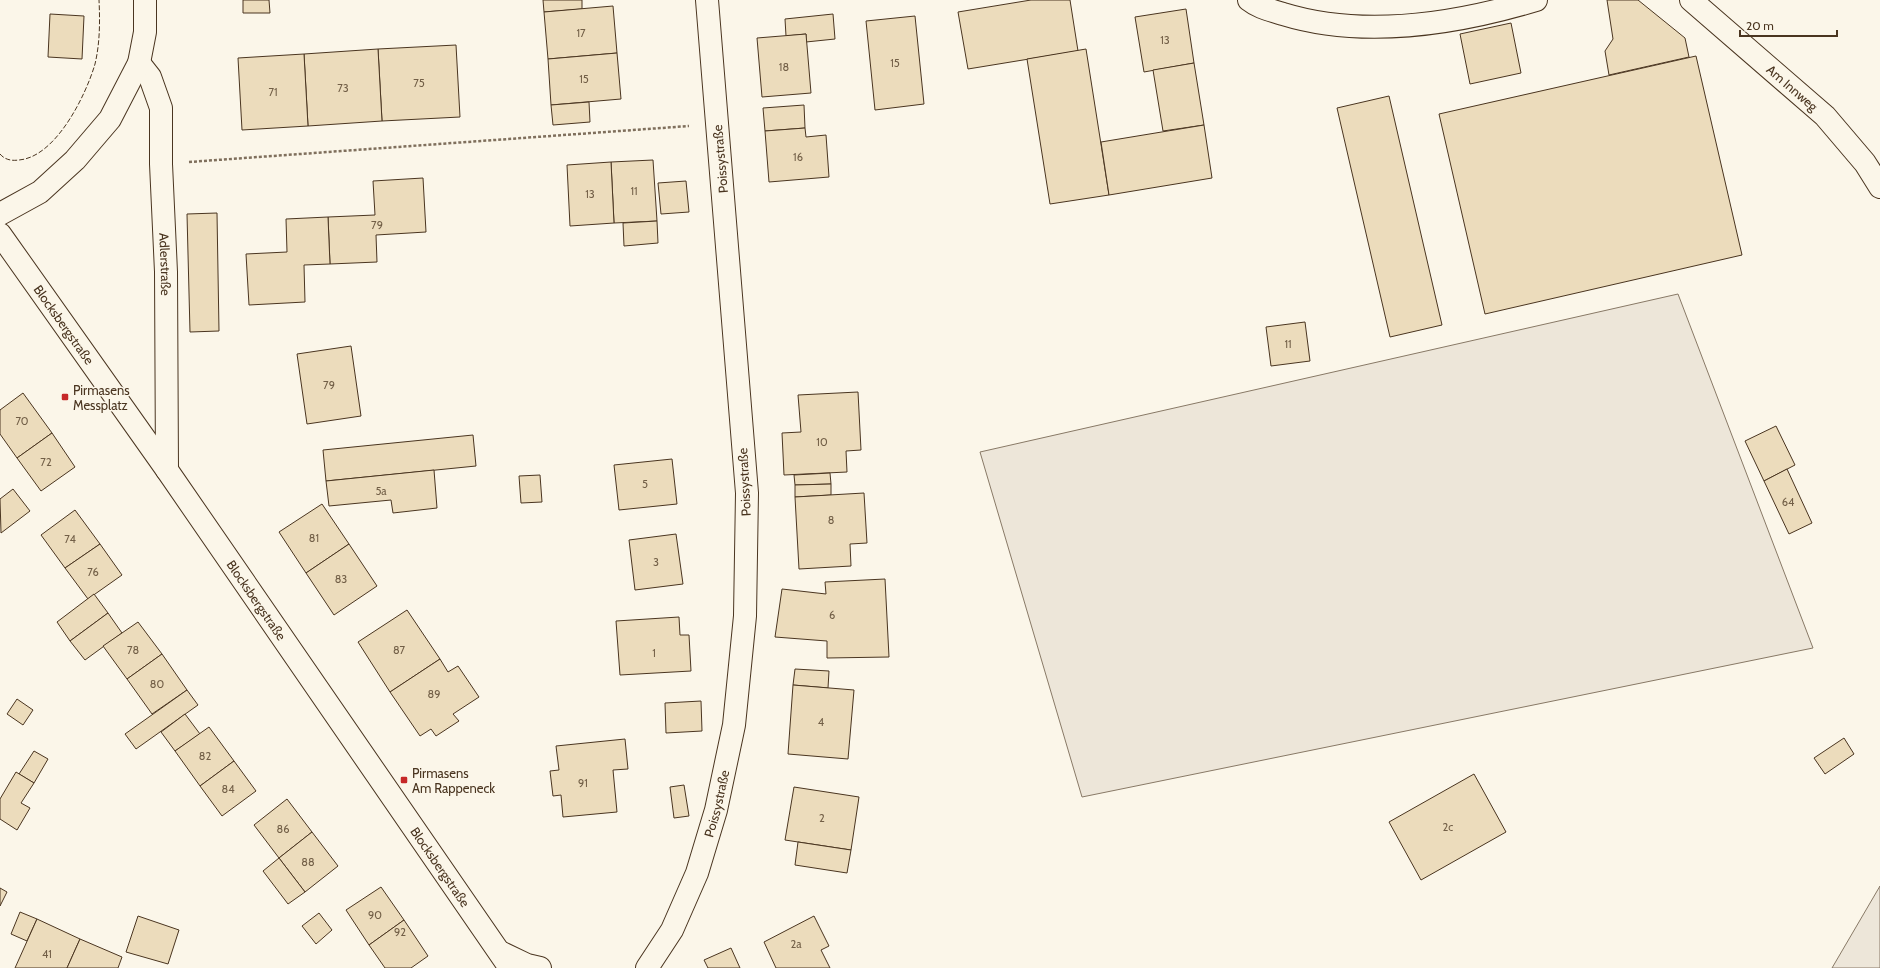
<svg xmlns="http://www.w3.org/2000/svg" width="1880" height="968" font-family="Cabin,sans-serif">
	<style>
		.green { fill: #ede6d9; stroke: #887966 }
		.building { fill: #ecdcbc; stroke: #4a3520 }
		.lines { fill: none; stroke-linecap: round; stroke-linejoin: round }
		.minor-casing { stroke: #4a3520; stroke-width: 24 }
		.major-casing { stroke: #4a3520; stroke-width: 24 }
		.path { stroke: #7f6f5c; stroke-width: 2.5; stroke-dasharray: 3 2; stroke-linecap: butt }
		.minor { stroke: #fbf6e9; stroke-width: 22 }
		.major { stroke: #fbf6e9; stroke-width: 22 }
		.fence { stroke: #4a3520; stroke-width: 1; stroke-dasharray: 5 2; stroke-linecap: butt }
		.poi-dot { fill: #c62828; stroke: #fbf6e9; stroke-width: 1.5 }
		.labels { text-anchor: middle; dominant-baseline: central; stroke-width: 3; stroke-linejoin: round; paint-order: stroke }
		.number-label { font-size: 11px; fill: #725f47 }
		.street-label { font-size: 13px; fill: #4a3520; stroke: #fbf6e9 }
		.poi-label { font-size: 13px; fill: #4a3520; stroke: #fbf6e9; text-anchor: start }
	</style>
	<rect width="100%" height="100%" fill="#fbf6e9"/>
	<g class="green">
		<path d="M1678 294 1813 648 1082 797 980 452Z"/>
		<path d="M1880 886V968H1832Z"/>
	</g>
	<g class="building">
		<path d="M243 0H269L270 13H243Z"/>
		<path d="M543 0H582V9L544 12Z"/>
		<path d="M1031 0H1070L1078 51 968 69 958 12Z"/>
		<path d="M1607 0H1638L1685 38 1689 57 1609 75 1605 51 1613 39Z"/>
		<path d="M613 6 617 53 548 59 544 12Z"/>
		<path d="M1186 9 1194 63 1144 72 1135 17Z"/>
		<path d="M50 14 84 16 82 59 48 57Z"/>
		<path d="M833 14 835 39 806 42V34L786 36 785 19Z"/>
		<path d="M915 16 924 104 875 110 866 21Z"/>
		<path d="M1511 23 1521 73 1470 84 1460 34Z"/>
		<path d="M806 34 811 93 762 97 757 38Z"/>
		<path d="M456 45 460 117 382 121 378 49Z"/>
		<path d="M378 49 382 121 308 126 304 54Z"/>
		<path d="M1086 49 1109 195 1050 204 1027 59Z"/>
		<path d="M617 53 621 99 551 105 548 59Z"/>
		<path d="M304 54 308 126 242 130 238 58Z"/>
		<path d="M1696 56 1742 255 1485 314 1439 114Z"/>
		<path d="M1194 63 1204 125 1163 131 1153 70Z"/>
		<path d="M1389 96 1442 325 1390 337 1337 108Z"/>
		<path d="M589 102 590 122 553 125 551 105Z"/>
		<path d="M804 105 805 128 765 131 763 108Z"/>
		<path d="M1204 125 1212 178 1109 195 1101 142Z"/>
		<path d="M805 128 806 137 826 135 829 177 769 182 765 131Z"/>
		<path d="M653 160 657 221 614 223 611 162Z"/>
		<path d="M611 162 614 223 570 226 567 165Z"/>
		<path d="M423 178 426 232 376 235 377 262 330 264 328 217 375 215 373 181Z"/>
		<path d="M686 181 689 212 661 214 658 183Z"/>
		<path d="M217 213 219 331 190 332 187 214Z"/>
		<path d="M328 217 330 264 304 265 305 302 249 305 246 254 287 252 286 219Z"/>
		<path d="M657 221 658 243 624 246 623 223Z"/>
		<path d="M1305 322 1310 361 1271 366 1266 327Z"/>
		<path d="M351 346 361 416 307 424 297 354Z"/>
		<path d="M858 392 861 450 846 451 847 472 784 475 782 433 801 432 798 395Z"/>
		<path d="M23 393 52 433 17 458 0 434V410Z"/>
		<path d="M1776 426 1795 465 1764 481 1745 441Z"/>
		<path d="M52 433 75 467 41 491 17 458Z"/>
		<path d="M473 435 476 466 326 481 323 450Z"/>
		<path d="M672 459 677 504 619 510 614 465Z"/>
		<path d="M1787 469 1812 523 1789 534 1764 481Z"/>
		<path d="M434 470 437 508 393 513 391 500 329 506 326 481Z"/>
		<path d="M830 473 831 484 795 485 794 475Z"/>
		<path d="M540 475 542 502 521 503 519 476Z"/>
		<path d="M831 484V495L795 497V485Z"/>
		<path d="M13 489 30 511 1 533 0 499Z"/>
		<path d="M864 493 867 543 850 544 851 566 799 569 795 497Z"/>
		<path d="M322 504 349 544 306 573 279 532Z"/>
		<path d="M75 510 100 544 65 568 41 535Z"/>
		<path d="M676 534 683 584 635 590 629 540Z"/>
		<path d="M100 544 122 575 88 599 65 568Z"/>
		<path d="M349 544 377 586 334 615 306 573Z"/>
		<path d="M885 579 889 657 827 658V641L775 637 782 589 826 594 825 582Z"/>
		<path d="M94 594 108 613 70 641 57 622Z"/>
		<path d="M407 610 440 659 390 692 358 642Z"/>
		<path d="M108 613 122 633 85 660 70 641Z"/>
		<path d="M679 617 680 635H689L691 671 620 675 616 621Z"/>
		<path d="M138 622 162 654 127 679 103 646Z"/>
		<path d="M162 654 187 690 152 714 127 679Z"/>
		<path d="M440 659 448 672 458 666 479 697 453 714 459 721 436 736 431 729 420 736 390 692Z"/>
		<path d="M795 669 829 671 828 688 793 685Z"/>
		<path d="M793 685 854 690 848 759 788 754Z"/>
		<path d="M187 690 198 705 136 749 125 734Z"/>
		<path d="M17 699 33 710 23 725 7 714Z"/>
		<path d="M701 701 702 731 666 733 665 703Z"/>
		<path d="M185 714 200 734 175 751 161 732Z"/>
		<path d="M209 727 234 761 200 786 175 751Z"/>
		<path d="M1844 738 1854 754 1825 774 1814 758Z"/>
		<path d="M625 739 628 769 613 770 617 812 563 817 561 795 553 796 550 771 559 770 556 746Z"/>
		<path d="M34 751 48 759 34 783 19 774Z"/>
		<path d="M234 761 256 791 222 816 200 786Z"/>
		<path d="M16 772 34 783 21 803 30 808 17 830 0 819V799Z"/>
		<path d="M1474 774 1506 832 1421 880 1389 822Z"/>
		<path d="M684 785 689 816 674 818 670 787Z"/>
		<path d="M794 787 859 797 851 850 785 840Z"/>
		<path d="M287 799 312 832 279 858 254 825Z"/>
		<path d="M312 832 338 866 305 892 279 858Z"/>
		<path d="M798 842 851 850 847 873 795 865Z"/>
		<path d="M279 858 305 892 288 904 263 871Z"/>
		<path d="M381 887 404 920 369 945 346 910Z"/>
		<path d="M0 888 7 892 0 906Z"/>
		<path d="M20 912 37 919 27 941 11 934Z"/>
		<path d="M319 913 332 930 316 944 302 926Z"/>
		<path d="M138 916 179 930 168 964 126 952Z"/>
		<path d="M814 916 829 946 821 950 830 968H776L764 942Z"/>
		<path d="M37 919 80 939 67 968H15Z"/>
		<path d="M404 920 428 956 411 968H385L369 945Z"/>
		<path d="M80 939 122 957 118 968H67Z"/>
		<path d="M731 948 740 968H708L704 960Z"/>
	</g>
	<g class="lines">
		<g class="minor-casing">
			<g id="minor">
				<path d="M1249 0C1259 8 1271 10 1283 14 1364 39 1456 24 1536 0"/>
				<path id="s1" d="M1691 0 1825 116 1865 163 1880 187"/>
				<path id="s2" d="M139 63 150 77 161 108V164L166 272 167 470"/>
				<path d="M0 214 40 192 75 160 110 119 139 63 145 32V0"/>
				<path d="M502 953 527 965 540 968"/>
				<path id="s3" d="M647 968 672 930 697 873 716 810 734 725 745 616 747 493 707 0"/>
			</g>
		</g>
		<g class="major-casing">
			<g id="major">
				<path id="s4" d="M0 234 167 470 510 968"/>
			</g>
		</g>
		<path class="path" d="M189 162 689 126"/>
		<use href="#minor" class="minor"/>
		<use href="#major" class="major"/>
		<path class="fence" d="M0 154C5 160 12 161 19 160 56 157 86 95 95 64 100 43 100 21 99 0"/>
	</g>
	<g class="poi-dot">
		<rect x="61" y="393" width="8" height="8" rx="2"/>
		<rect x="400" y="776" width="8" height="8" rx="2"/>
	</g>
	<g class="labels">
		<g class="number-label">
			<text x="581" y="33">17</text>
			<text x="1165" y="40">13</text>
			<text x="895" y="63">15</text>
			<text x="784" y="67">18</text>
			<text x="584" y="79">15</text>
			<text x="419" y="83">75</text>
			<text x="343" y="88">73</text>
			<text x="273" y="92">71</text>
			<text x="798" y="157">16</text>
			<text x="634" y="191">11</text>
			<text x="590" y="194">13</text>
			<text x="377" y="225">79</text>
			<text x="1288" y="344">11</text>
			<text x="329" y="385">79</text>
			<text x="22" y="421">70</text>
			<text x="822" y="442">10</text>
			<text x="46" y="462">72</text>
			<text x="645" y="484">5</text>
			<text x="381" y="491">5a</text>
			<text x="1788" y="502">64</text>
			<text x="831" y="520">8</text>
			<text x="314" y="538">81</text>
			<text x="70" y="539">74</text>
			<text x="656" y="562">3</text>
			<text x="93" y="572">76</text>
			<text x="341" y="579">83</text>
			<text x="832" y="615">6</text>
			<text x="133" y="650">78</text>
			<text x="399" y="650">87</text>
			<text x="654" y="653">1</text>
			<text x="157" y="684">80</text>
			<text x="434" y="694">89</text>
			<text x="821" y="722">4</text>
			<text x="205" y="756">82</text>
			<text x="583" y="783">91</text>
			<text x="228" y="789">84</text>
			<text x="822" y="818">2</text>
			<text x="1448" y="827">2c</text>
			<text x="283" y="829">86</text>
			<text x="308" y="862">88</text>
			<text x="375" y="915">90</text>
			<text x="400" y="932">92</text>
			<text x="796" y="944">2a</text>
			<text x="47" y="954">41</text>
		</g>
		<g class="street-label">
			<text stroke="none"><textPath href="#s1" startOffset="134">Am Innweg</textPath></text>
			<text transform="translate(720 159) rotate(-95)">Poissystraße</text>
			<text stroke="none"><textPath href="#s2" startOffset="207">Adlerstraße</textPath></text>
			<text stroke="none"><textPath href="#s4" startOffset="111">Blocksbergstraße</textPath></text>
			<text transform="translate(744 482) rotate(-93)">Poissystraße</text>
			<text stroke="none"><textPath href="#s4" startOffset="447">Blocksbergstraße</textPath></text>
			<text stroke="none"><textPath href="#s3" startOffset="180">Poissystraße</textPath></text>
			<text stroke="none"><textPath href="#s4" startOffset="771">Blocksbergstraße</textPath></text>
		</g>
		<g class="poi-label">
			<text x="73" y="390">Pirmasens<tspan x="73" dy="15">Messplatz</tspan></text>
			<text x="412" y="773">Pirmasens<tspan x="412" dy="15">Am Rappeneck</tspan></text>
		</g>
	</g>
	<path d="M1740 30v6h97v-6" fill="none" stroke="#4a3520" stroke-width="2"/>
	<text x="1746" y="30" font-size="12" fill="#4a3520" stroke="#fbf6e9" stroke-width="3" paint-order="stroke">20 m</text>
</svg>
